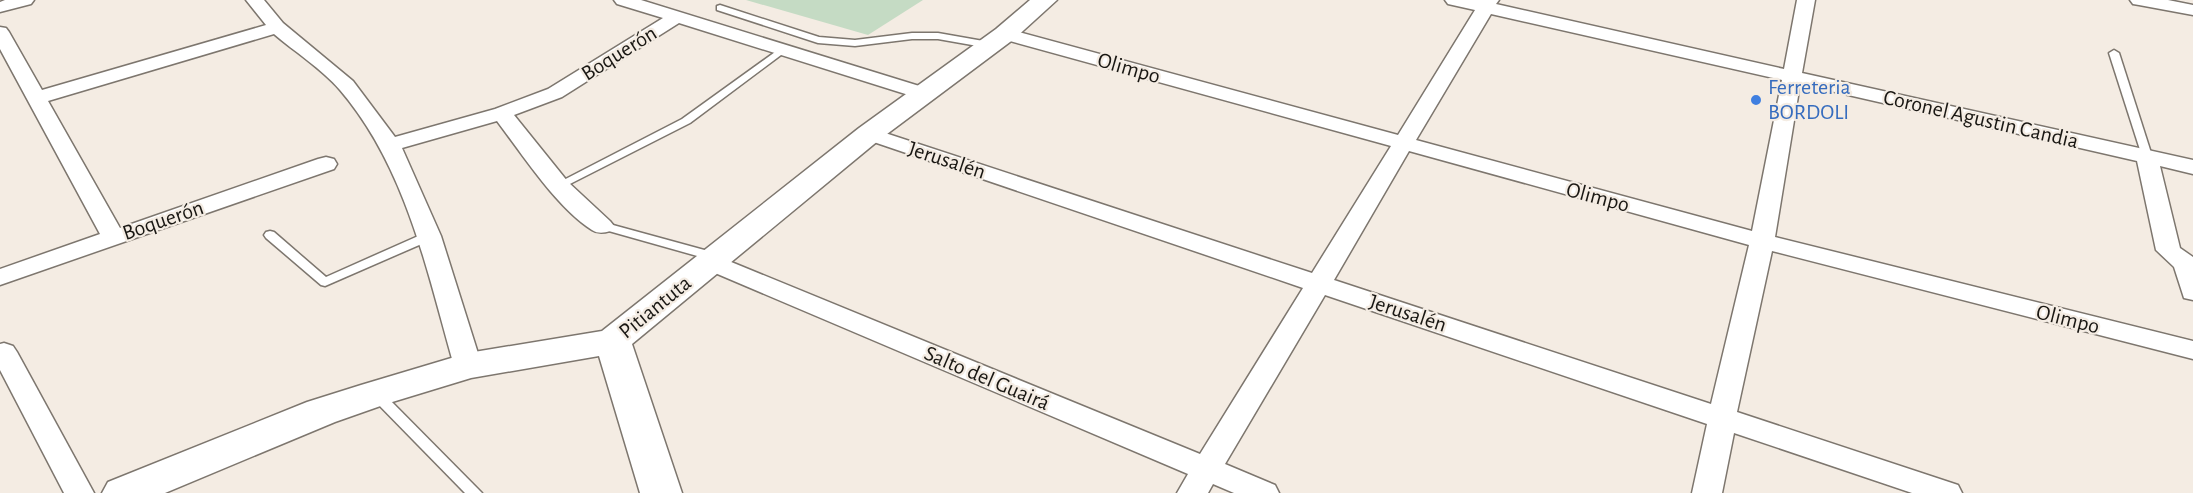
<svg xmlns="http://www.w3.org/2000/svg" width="2193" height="493" font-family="'Alegreya Sans',sans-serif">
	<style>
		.green { fill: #c5dbc4 }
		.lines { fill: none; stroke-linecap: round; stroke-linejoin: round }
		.lane-casing { stroke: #7d766e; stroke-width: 3 }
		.street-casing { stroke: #7d766e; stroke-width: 3 }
		.secondary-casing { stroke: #7d766e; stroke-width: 3 }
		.lane { fill: #fff; fill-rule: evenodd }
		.street { fill: #fff; fill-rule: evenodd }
		.secondary { fill: #fff; fill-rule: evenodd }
		.shop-dot { fill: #3f7fe0; stroke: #f4ece3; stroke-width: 2 }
		.labels { text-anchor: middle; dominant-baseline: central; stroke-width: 4.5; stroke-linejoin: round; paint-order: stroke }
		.street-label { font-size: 22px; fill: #191713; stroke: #f4ece3 }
		.shop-label { font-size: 22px; fill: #366cbe; stroke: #f4ece3; text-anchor: start }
	</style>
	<rect width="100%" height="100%" fill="#f4ece3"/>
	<path class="green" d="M746 0H923L868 35Z"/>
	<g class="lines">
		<g class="lane-casing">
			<g id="lane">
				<path d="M720 5 819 37 855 40 912 33H938L989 42 994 45 989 48 938 39H912L855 46 818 43 717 10V6Z"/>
				<path d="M782 47 787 50 785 52 690 123 562 188 558 189 552 186 682 119Z"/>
				<path d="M2114 50 2119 53 2152 156 2151 158 2147 159 2142 156 2109 53Z"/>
				<path d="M602 222 719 254 721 257 715 261 598 228 596 226Z"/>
				<path d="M270 231 274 232 326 277 425 233 429 232 435 236 433 239 325 286 321 285 266 238 264 235 266 232Z"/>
				<path d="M376 389 381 391 482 493H465L371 397 369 394 371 391Z"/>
			</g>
		</g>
		<g class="street-casing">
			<g id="street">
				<path d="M5 0H34L31 4 0 12V2Z"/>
				<path d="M246 0H264L283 23 353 81 395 137 495 109 548 89 663 18 617 4 614 0H641L929 89 932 93 929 97H915L679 23 562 97 514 115 568 182 610 221 614 226 610 231C604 233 598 234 592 230 557 208 522 154 497 121L402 148 441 236 482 366 478 373 468 375 458 373 454 366C427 271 406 167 340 90 322 69 295 52 274 34L48 101 120 228 318 159 326 157 334 159 337 164 334 169 0 285V269L100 234 0 49V27L6 28 9 32 42 90 266 25Z"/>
				<path d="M1445 0H1499L1496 4 1784 69 1797 0H1815L1802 73 2193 160V174L2160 166 2180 248 2193 257V300L2184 298 2174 267 2156 250 2137 161 1800 84 1775 237 2193 341V359L1772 251 1737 412 1958 485 1962 493H1912L1734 433 1722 493H1692L1707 424 1325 295 1225 464 1275 485 1279 493H1234L1213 484 1208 493H1177L1188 474 701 267 698 262 701 257 710 255 719 257 1200 454 1303 288 862 138 858 134 862 130 869 128 876 130 1312 273 1391 146 999 38 996 34 999 30H1011L1398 135 1475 10 1448 4ZM1491 14 1782 80 1752 231 1416 140ZM1409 151 1749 245 1711 404 1334 280Z"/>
				<path d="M2130 0H2168L2193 5V15L2139 5 2133 4Z"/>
				<path d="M4 343 13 346 17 352 94 493H64L0 370V344Z"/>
			</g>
		</g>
		<g class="secondary-casing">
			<path id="secondary" d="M1030 0H1057L1014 39 879 140 632 344 682 493H640L599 356 471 378 389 403 335 422 165 493H102L108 482 307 402 361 385 468 353 602 331 859 128 996 29Z"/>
		</g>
		<use href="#lane" class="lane"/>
		<use href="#street" class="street"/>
		<use href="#secondary" class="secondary"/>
	</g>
	<circle class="shop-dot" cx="1756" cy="100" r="6"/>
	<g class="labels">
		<g class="street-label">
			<text transform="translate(619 53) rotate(-32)">Boquerón</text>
			<text transform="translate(1129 68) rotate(16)">Olimpo</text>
			<text transform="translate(1981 119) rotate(13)">Coronel Agustin Candia</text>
			<text transform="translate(947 160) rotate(18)">Jerusalén</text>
			<text transform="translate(1598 197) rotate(15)">Olimpo</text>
			<text transform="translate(163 220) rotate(-19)">Boquerón</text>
			<text transform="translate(655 307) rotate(-39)">Pitiantuta</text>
			<text transform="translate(1408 313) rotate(18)">Jerusalén</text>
			<text transform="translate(2068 319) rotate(14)">Olimpo</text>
			<text transform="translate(987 378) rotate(23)">Salto del Guairá</text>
		</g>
		<g class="shop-label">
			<text x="1768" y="87">Ferreteria<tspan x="1768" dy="25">BORDOLI</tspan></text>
		</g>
	</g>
</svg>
